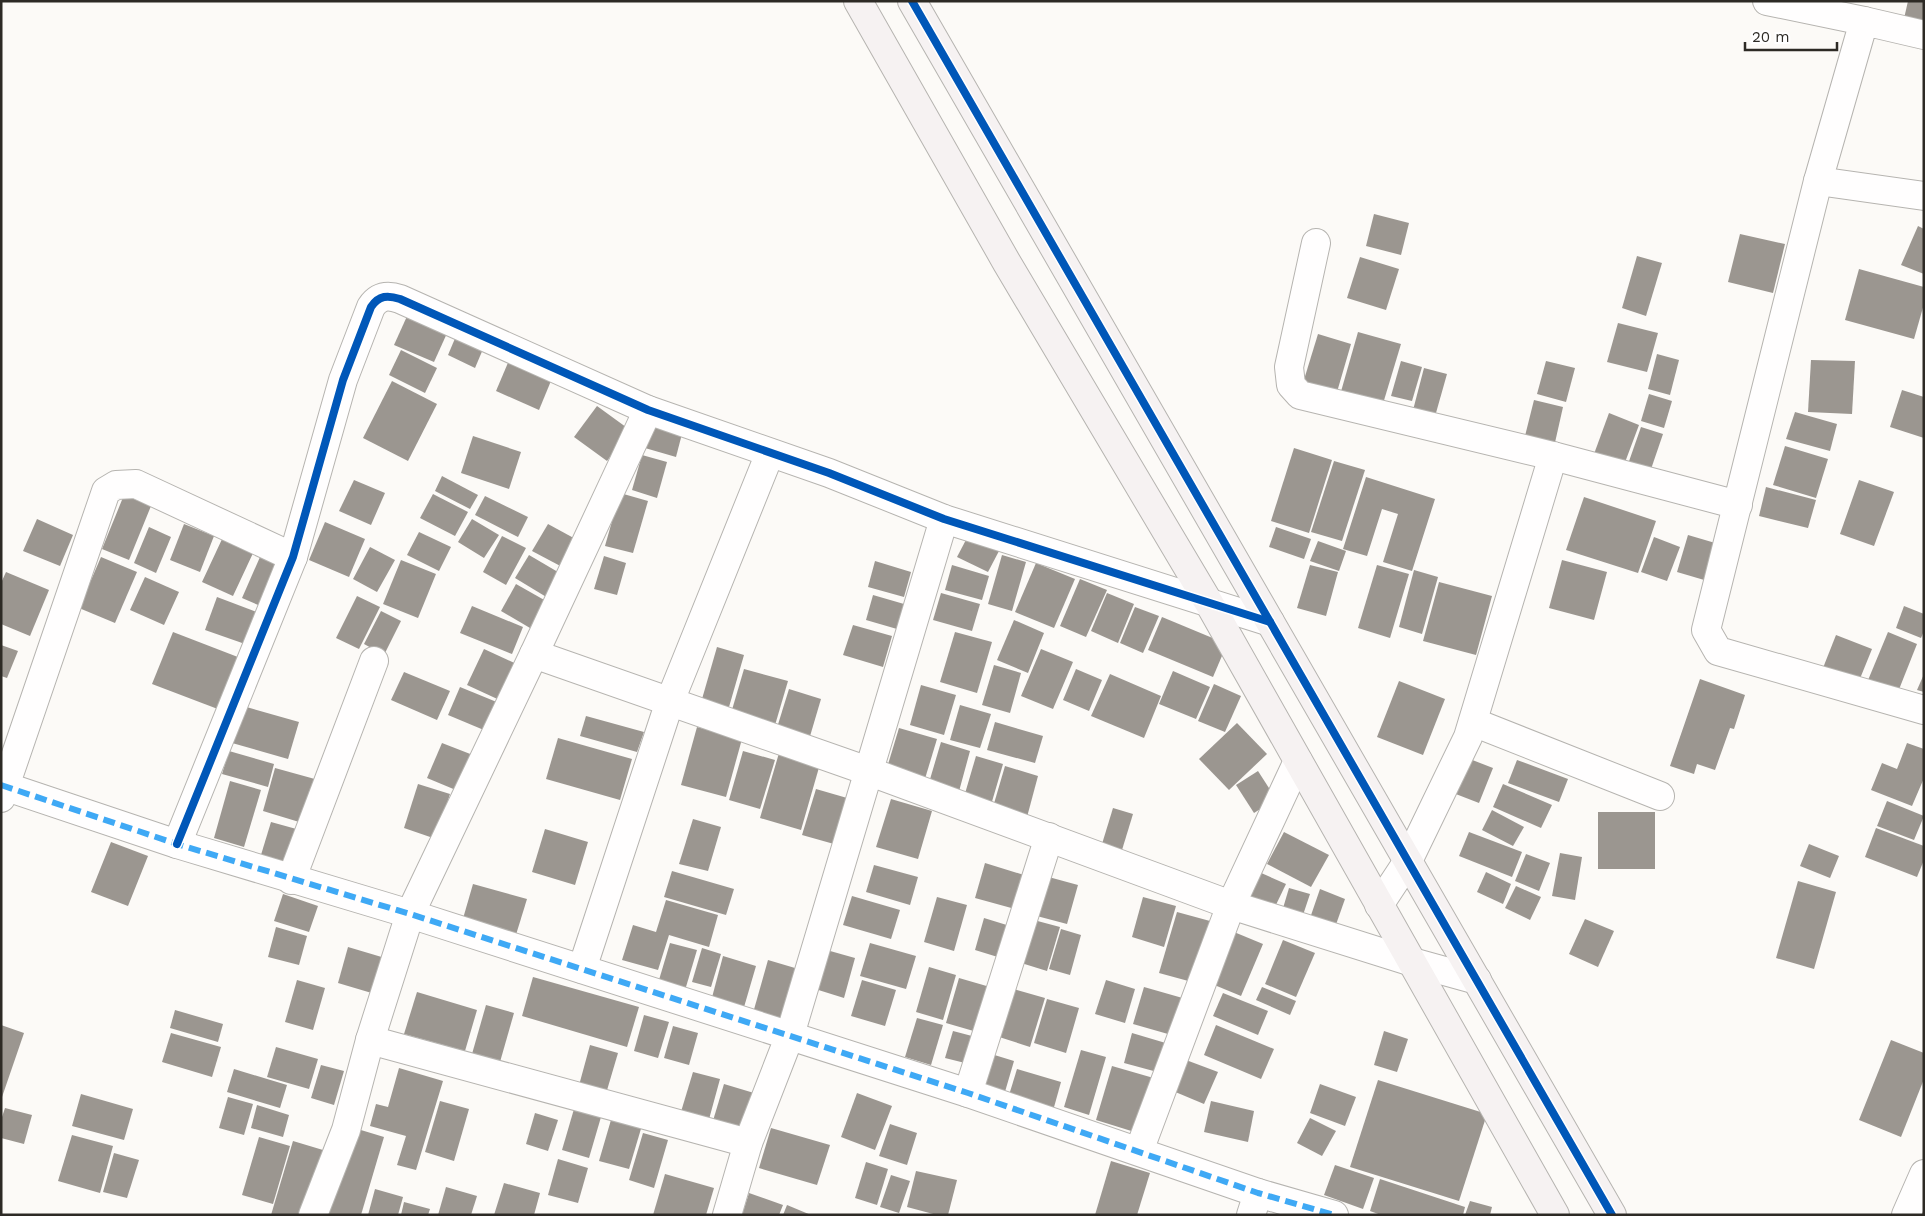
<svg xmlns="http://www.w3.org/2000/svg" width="1925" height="1216" font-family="'Work Sans',sans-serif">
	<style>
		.building { fill: #9b9690 }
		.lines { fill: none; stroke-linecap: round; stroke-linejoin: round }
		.street-casing { stroke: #b6b4b0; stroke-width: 30 }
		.secondary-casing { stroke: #b6b4b0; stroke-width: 30 }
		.street { stroke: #fffefe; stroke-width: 28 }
		.secondary { stroke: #f6f2f2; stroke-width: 28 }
		.quiet { stroke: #3fa9f5; stroke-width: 6; stroke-dasharray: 12 6; stroke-linecap: butt }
		.cycleway-casing { stroke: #fff; stroke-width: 11 }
		.cycleway { stroke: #0057b8; stroke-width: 8 }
	</style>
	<rect width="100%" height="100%" fill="#fcfaf7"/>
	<g class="building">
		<path d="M1908 1H1924V28L1903 23Z"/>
		<path d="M1374 214 1409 223 1401 255 1366 246Z"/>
		<path d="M1918 226 1924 229V274L1901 265Z"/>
		<path d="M1740 234 1785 244 1773 293 1728 282Z"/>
		<path d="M1637 256 1662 263 1646 316 1622 308Z"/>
		<path d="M1360 257 1399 269 1386 310 1347 298Z"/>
		<path d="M1859 269 1924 287V304L1914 339 1845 320Z"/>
		<path d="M408 314 448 331 434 362 394 345Z"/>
		<path d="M1618 323 1658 333 1647 372 1607 362Z"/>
		<path d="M459 329 486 342 475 368 448 355Z"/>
		<path d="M1358 332 1401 344 1382 407 1340 395Z"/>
		<path d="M1318 334 1351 344 1337 392 1303 383Z"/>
		<path d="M401 350 437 368 425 393 389 375Z"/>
		<path d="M1657 354 1679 360 1670 395 1648 389Z"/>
		<path d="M510 358 553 376 539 410 496 391Z"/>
		<path d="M1811 360 1855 361 1852 414 1808 412Z"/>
		<path d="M1401 361 1422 367 1412 401 1391 396Z"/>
		<path d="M1546 361 1575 368 1566 402 1537 394Z"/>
		<path d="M1424 368 1447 374 1434 420 1412 414Z"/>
		<path d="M392 381 437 404 408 461 363 438Z"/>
		<path d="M1902 390 1924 397V438L1890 427Z"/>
		<path d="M1649 394 1672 401 1664 428 1641 421Z"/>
		<path d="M1534 400 1563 407 1554 447 1524 440Z"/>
		<path d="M597 406 630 430 607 461 574 437Z"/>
		<path d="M1795 412 1837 424 1830 451 1786 439Z"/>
		<path d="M1609 413 1639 425 1624 465 1594 454Z"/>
		<path d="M653 422 683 430 676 457 645 448Z"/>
		<path d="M1641 427 1663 434 1649 475 1627 467Z"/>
		<path d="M473 436 521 452 509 489 461 473Z"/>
		<path d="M1785 446 1828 459 1816 498 1773 485Z"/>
		<path d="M1294 448 1332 460 1309 533 1271 521Z"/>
		<path d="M642 455 667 462 657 498 632 490Z"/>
		<path d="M1334 461 1365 470 1342 541 1311 532Z"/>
		<path d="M442 476 478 495 470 509 435 491Z"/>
		<path d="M1366 477 1435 499 1412 571 1383 562 1398 514 1382 509 1367 556 1343 549Z"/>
		<path d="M354 480 385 493 371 525 339 511Z"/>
		<path d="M1859 480 1894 492 1874 546 1840 534Z"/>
		<path d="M1766 487 1816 500 1808 528 1759 516Z"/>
		<path d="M620 493 648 501 633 553 605 546Z"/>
		<path d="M433 494 468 512 455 536 420 518Z"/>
		<path d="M124 495 151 506 129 560 102 549Z"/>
		<path d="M485 496 528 517 518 537 475 515Z"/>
		<path d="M1584 497 1656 521 1638 573 1566 550Z"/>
		<path d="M37 519 73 535 60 566 23 551Z"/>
		<path d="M472 519 499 535 484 558 458 542Z"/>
		<path d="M325 522 365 539 349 577 309 560Z"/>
		<path d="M184 524 214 536 200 572 170 560Z"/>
		<path d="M548 524 581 542 566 569 532 551Z"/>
		<path d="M149 527 171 537 156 573 134 563Z"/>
		<path d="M1276 527 1311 539 1304 559 1269 547Z"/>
		<path d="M419 532 451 547 439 571 407 555Z"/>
		<path d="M1688 535 1722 545 1711 582 1677 572Z"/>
		<path d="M502 536 526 548 506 585 483 572Z"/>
		<path d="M968 536 999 551 988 572 957 557Z"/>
		<path d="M223 537 254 551 233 596 202 582Z"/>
		<path d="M1654 537 1680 547 1667 581 1641 572Z"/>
		<path d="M1318 541 1346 551 1339 571 1310 561Z"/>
		<path d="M370 547 395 560 377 592 353 579Z"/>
		<path d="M529 555 563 575 548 598 515 578Z"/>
		<path d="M1002 555 1026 562 1012 611 988 604Z"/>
		<path d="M604 556 626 563 617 595 594 589Z"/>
		<path d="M101 557 137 572 115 623 79 608Z"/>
		<path d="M260 557 287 569 270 610 242 598Z"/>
		<path d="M401 560 436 574 418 618 383 604Z"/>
		<path d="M1562 560 1607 572 1594 620 1549 608Z"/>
		<path d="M875 561 911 572 904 597 868 587Z"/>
		<path d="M1036 563 1075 579 1054 628 1015 612Z"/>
		<path d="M952 565 989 576 982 600 945 590Z"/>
		<path d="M1310 565 1338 572 1326 616 1297 608Z"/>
		<path d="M1377 565 1409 574 1390 638 1358 628Z"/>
		<path d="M1414 570 1438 577 1422 634 1399 627Z"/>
		<path d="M6 572 49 590 30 636 1 624V583Z"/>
		<path d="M145 577 179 592 164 625 130 610Z"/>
		<path d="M1080 579 1107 590 1086 637 1060 626Z"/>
		<path d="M1439 582 1492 596 1476 655 1423 641Z"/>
		<path d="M516 584 546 601 530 628 501 611Z"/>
		<path d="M941 593 980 604 972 631 933 620Z"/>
		<path d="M1107 593 1134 604 1118 643 1091 631Z"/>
		<path d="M873 595 904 604 897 629 866 620Z"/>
		<path d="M357 596 380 607 359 649 336 638Z"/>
		<path d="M217 597 257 612 245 644 205 630Z"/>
		<path d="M472 606 523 627 512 654 460 633Z"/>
		<path d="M1904 606 1924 614V631L1921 638 1896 628Z"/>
		<path d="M1135 607 1159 616 1143 653 1120 643Z"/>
		<path d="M381 611 401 621 384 655 364 644Z"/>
		<path d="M1162 617 1227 644 1213 677 1148 650Z"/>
		<path d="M1014 620 1044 633 1028 673 997 660Z"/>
		<path d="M853 625 892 636 883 667 843 655Z"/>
		<path d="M173 632 243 659 223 711 152 684Z"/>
		<path d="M955 632 992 642 977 693 940 682Z"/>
		<path d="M1888 632 1917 644 1896 697 1866 685Z"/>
		<path d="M1836 635 1872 649 1857 686 1821 673Z"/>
		<path d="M1 645 18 651 7 678 1 676Z"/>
		<path d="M717 647 744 655 729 707 702 699Z"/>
		<path d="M484 649 523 667 506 703 467 685Z"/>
		<path d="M1041 649 1073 662 1053 709 1021 696Z"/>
		<path d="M994 665 1021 673 1010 713 982 705Z"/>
		<path d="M744 669 788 681 773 732 729 720Z"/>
		<path d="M1076 669 1102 680 1089 711 1063 700Z"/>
		<path d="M1173 671 1210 687 1196 719 1159 704Z"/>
		<path d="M404 672 450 691 437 720 391 700Z"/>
		<path d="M1110 674 1161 696 1144 738 1091 716Z"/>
		<path d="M1924 674V692L1917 690Z"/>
		<path d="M1700 679 1745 695 1734 729 1730 728 1715 770 1697 764 1694 774 1670 766Z"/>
		<path d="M1399 681 1445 699 1423 755 1377 737Z"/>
		<path d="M1214 684 1241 696 1225 732 1198 721Z"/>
		<path d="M921 685 956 695 944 735 910 725Z"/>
		<path d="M460 687 504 705 491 733 448 715Z"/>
		<path d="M789 689 821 699 808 743 775 734Z"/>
		<path d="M236 704 299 722 288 759 225 741Z"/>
		<path d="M960 705 991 714 980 748 950 740Z"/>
		<path d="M586 716 644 732 637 752 580 736Z"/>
		<path d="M995 722 1043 736 1035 763 987 750Z"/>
		<path d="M1237 723 1267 754 1229 790 1199 759Z"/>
		<path d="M697 727 742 739 726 797 681 785Z"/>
		<path d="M899 728 937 739 924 782 886 771Z"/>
		<path d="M558 738 632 759 620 800 546 779Z"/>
		<path d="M941 742 970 751 958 795 928 786Z"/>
		<path d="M442 743 478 757 463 793 427 778Z"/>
		<path d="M1907 743 1924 749V778L1912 806 1871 790 1882 763 1897 769Z"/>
		<path d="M229 751 274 764 268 787 222 774Z"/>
		<path d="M743 751 775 760 760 809 729 800Z"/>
		<path d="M779 753 820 764 801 830 760 818Z"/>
		<path d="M976 756 1003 764 991 805 964 797Z"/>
		<path d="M1462 756 1493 768 1479 803 1448 791Z"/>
		<path d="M1517 760 1568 779 1559 802 1508 783Z"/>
		<path d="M1005 766 1038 776 1027 817 993 807Z"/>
		<path d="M275 768 322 781 309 825 263 811Z"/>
		<path d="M1258 771 1276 799 1254 813 1236 785Z"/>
		<path d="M230 781 261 790 244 847 214 838Z"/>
		<path d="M418 784 450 794 436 839 404 828Z"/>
		<path d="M1503 784 1552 805 1541 828 1493 807Z"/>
		<path d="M816 789 854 800 841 846 802 835Z"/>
		<path d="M891 799 932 811 918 859 876 847Z"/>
		<path d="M1887 801 1924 816 1914 840 1877 826Z"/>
		<path d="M1113 808 1133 814 1122 850 1102 844Z"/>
		<path d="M1492 810 1524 827 1513 846 1482 830Z"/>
		<rect x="1598" y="812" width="57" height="57"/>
		<path d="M693 819 721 827 708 871 679 864Z"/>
		<path d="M271 822 300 830 287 876 257 868Z"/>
		<path d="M1876 828 1924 846V860L1917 877 1865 857Z"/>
		<path d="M545 829 588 842 575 885 532 872Z"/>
		<path d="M1284 832 1329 855 1311 887 1267 864Z"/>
		<path d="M1469 832 1522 852 1512 877 1459 856Z"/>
		<path d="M111 842 148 856 128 906 91 892Z"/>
		<path d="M1809 844 1839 856 1830 878 1800 866Z"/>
		<path d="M1560 853 1582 857 1575 900 1552 896Z"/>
		<path d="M1526 854 1550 863 1539 891 1515 881Z"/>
		<path d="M985 863 1024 875 1015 909 975 898Z"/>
		<path d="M874 865 918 877 910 905 866 892Z"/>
		<path d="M672 871 734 889 726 915 664 897Z"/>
		<path d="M1259 872 1286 884 1273 911 1246 898Z"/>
		<path d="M1486 872 1511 884 1503 904 1477 892Z"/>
		<path d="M1045 876 1078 885 1067 924 1033 915Z"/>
		<path d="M1798 881 1836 892 1814 969 1776 958Z"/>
		<path d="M473 884 527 899 515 938 462 922Z"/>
		<path d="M1516 886 1541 897 1530 920 1505 908Z"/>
		<path d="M1289 888 1310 894 1301 921 1281 915Z"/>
		<path d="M1320 889 1345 899 1333 933 1308 924Z"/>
		<path d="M283 894 318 906 309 932 274 921Z"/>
		<path d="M852 896 900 910 891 939 843 925Z"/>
		<path d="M937 897 967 905 954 951 924 942Z"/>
		<path d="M1143 897 1176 906 1164 947 1132 937Z"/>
		<path d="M666 900 718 915 709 947 669 935 658 970 622 960 633 925 656 932Z"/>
		<path d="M1177 912 1210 921 1192 982 1159 973Z"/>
		<path d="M984 918 1010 926 1001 958 975 950Z"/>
		<path d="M1030 919 1060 927 1047 971 1018 962Z"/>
		<path d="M1585 919 1614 931 1598 967 1569 954Z"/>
		<path d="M276 927 307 936 299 965 268 957Z"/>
		<path d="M1061 929 1081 935 1070 975 1049 969Z"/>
		<path d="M1234 932 1263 944 1241 996 1212 984Z"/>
		<path d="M1283 940 1315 953 1296 997 1265 984Z"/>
		<path d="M670 943 697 950 683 997 656 990Z"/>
		<path d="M870 943 916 956 906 989 860 976Z"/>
		<path d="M348 947 385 958 375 994 338 983Z"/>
		<path d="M702 948 721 954 711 987 692 982Z"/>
		<path d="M823 949 855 958 844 998 812 988Z"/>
		<path d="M723 956 756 966 742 1014 710 1005Z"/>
		<path d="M768 960 795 968 780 1020 753 1013Z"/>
		<path d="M929 967 956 975 943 1020 916 1012Z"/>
		<path d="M533 977 639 1007 627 1047 522 1016Z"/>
		<path d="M959 978 990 987 977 1032 946 1023Z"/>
		<path d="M297 980 325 988 313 1030 285 1022Z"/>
		<path d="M862 980 896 990 885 1026 851 1016Z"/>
		<path d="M1106 980 1135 989 1125 1023 1095 1014Z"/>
		<path d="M1144 987 1186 999 1175 1036 1133 1024Z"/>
		<path d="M1262 987 1296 1001 1290 1015 1256 1000Z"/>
		<path d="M1010 988 1045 998 1030 1047 996 1036Z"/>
		<path d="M417 992 477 1010 465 1051 404 1034Z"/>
		<path d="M1223 993 1268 1011 1258 1035 1213 1016Z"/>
		<path d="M1047 999 1079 1008 1066 1053 1034 1043Z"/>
		<path d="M486 1005 514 1013 500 1062 472 1054Z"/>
		<path d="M175 1010 223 1024 218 1042 170 1028Z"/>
		<path d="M644 1015 669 1022 658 1058 634 1051Z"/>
		<path d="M917 1018 943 1025 931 1065 905 1057Z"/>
		<path d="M1 1025 24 1033 2 1097H1Z"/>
		<path d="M1216 1025 1274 1049 1261 1079 1204 1055Z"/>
		<path d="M673 1026 698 1033 689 1065 664 1058Z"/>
		<path d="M953 1031 972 1036 965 1063 945 1058Z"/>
		<path d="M1384 1031 1408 1039 1397 1072 1374 1065Z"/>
		<path d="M171 1033 221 1047 212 1077 162 1062Z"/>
		<path d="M1132 1033 1169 1044 1161 1073 1124 1063Z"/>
		<path d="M1891 1040 1924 1053V1079L1901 1137 1859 1120Z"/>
		<path d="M590 1045 618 1053 605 1097 578 1089Z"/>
		<path d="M276 1047 318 1059 309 1089 267 1077Z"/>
		<path d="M1081 1050 1106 1057 1089 1115 1064 1107Z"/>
		<path d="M988 1053 1014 1061 1002 1102 976 1094Z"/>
		<path d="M1186 1060 1218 1072 1204 1104 1173 1091Z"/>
		<path d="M321 1065 344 1071 334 1105 311 1098Z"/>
		<path d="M1112 1066 1157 1079 1141 1134 1096 1120Z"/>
		<path d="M399 1068 443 1081 416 1170 397 1165 406 1136 370 1126 376 1104 388 1107Z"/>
		<path d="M234 1069 287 1085 280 1108 227 1092Z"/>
		<path d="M1017 1069 1061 1082 1051 1118 1006 1105Z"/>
		<path d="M693 1072 720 1079 708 1123 680 1115Z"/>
		<path d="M1378 1080 1487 1114 1459 1201 1350 1167Z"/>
		<path d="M724 1084 754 1093 742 1132 712 1124Z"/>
		<path d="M1320 1084 1356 1097 1345 1126 1310 1113Z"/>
		<path d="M857 1093 892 1106 875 1150 841 1137Z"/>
		<path d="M81 1094 133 1109 124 1140 72 1126Z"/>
		<path d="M228 1097 253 1104 244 1135 219 1128Z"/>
		<path d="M440 1101 469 1109 454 1161 425 1152Z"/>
		<path d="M1211 1101 1254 1111 1248 1142 1204 1132Z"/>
		<path d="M257 1105 289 1115 283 1137 251 1128Z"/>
		<path d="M5 1108 32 1115 24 1144 1 1138V1120Z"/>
		<path d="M574 1109 601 1117 589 1158 562 1150Z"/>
		<path d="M535 1113 558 1120 548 1151 526 1144Z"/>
		<path d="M613 1113 643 1122 629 1169 599 1161Z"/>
		<path d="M1310 1118 1336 1131 1322 1156 1297 1143Z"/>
		<path d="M890 1124 917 1133 907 1165 879 1156Z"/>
		<path d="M351 1127 384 1137 361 1215H326Z"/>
		<path d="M771 1128 830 1145 817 1185 759 1168Z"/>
		<path d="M643 1133 668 1140 654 1188 629 1180Z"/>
		<path d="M72 1135 113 1146 100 1193 58 1181Z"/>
		<path d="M259 1137 290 1146 273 1204 242 1195Z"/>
		<path d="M293 1141 323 1150 304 1215H271Z"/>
		<path d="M114 1153 139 1160 127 1198 103 1192Z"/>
		<path d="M558 1159 588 1168 578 1203 548 1195Z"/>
		<path d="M1111 1161 1150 1173 1137 1215H1095Z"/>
		<path d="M866 1162 888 1169 877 1205 855 1198Z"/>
		<path d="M1335 1165 1374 1178 1363 1209 1324 1195Z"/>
		<path d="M916 1171 957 1180 948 1215H937L907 1207Z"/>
		<path d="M665 1174 714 1188 706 1215H653Z"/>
		<path d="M891 1175 910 1181 899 1213 880 1207Z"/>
		<path d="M1380 1179 1465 1207 1463 1215H1381L1370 1211Z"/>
		<path d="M504 1183 540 1193 534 1215H494Z"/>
		<path d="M446 1187 477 1196 471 1215H438Z"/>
		<path d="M375 1189 403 1197 398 1215H368Z"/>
		<path d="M749 1193 783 1205 779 1215H742Z"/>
		<path d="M1470 1201 1492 1207 1490 1215H1465Z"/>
		<path d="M404 1202 430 1209 428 1215H401Z"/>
		<path d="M787 1205 811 1215H783Z"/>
	</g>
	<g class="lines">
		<g class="street-casing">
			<g id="street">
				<path d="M1767 1 1864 21"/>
				<path d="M1924 35 1864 21 1818 181 1706 630 1718 651 1924 710"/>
				<path d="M1818 181 1924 196"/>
				<path d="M1316 243 1289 367 1291 385 1300 395 1553 456 1738 505"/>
				<path d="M534 654 868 771 1231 905 1412 962 1477 980"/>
				<path d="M1473 722 1660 796"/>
				<path d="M1 785 177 844 410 914 968 1093 1258 1193 1334 1215"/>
				<path d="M1 798 106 491 116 485 136 484 293 557"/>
				<path d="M177 844 293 557 343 380 371 307C379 295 388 295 400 299L648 410 829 473 944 519 1270 622"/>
				<path d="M291 880 374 661"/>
				<path d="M1379 905 1408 861 1468 737 1553 456"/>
				<path d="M582 969 670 701 770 453"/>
				<path d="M370 1040 748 1143"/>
				<path d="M968 1093 1049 837"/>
				<path d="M1139 1151 1231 905 1298 761"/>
				<path d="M313 1215 346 1130 370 1040 410 914 534 654 648 410"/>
				<path d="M727 1215 748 1143 790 1035 944 519"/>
				<path d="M1251 1215 1258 1193"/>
				<path d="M1906 1215 1924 1174"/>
			</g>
		</g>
		<g class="secondary-casing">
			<g id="secondary">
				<path d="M858 1 1007 263 1209 603 1555 1215"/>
				<path d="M912 1 1612 1215"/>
			</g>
		</g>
		<use href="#street" class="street"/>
		<use href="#secondary" class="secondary"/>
		<path class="quiet" d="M1 785 177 844 410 914 968 1093 1258 1193 1334 1215"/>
		<g class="cycleway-casing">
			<g id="cycleway">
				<path d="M912 1 1612 1215"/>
				<path d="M177 844 293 557 343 380 371 307C379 295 388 295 400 299L648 410 829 473 944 519 1270 622"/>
			</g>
		</g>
		<use href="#cycleway" class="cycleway"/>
	</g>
	<rect width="1925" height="1216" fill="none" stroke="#2d2a25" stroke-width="5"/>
	<path d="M1745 42v8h92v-8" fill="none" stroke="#2d2a25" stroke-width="2.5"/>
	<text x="1752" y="42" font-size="15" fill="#2d2a25" stroke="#ffffff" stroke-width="4" paint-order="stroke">20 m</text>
</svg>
